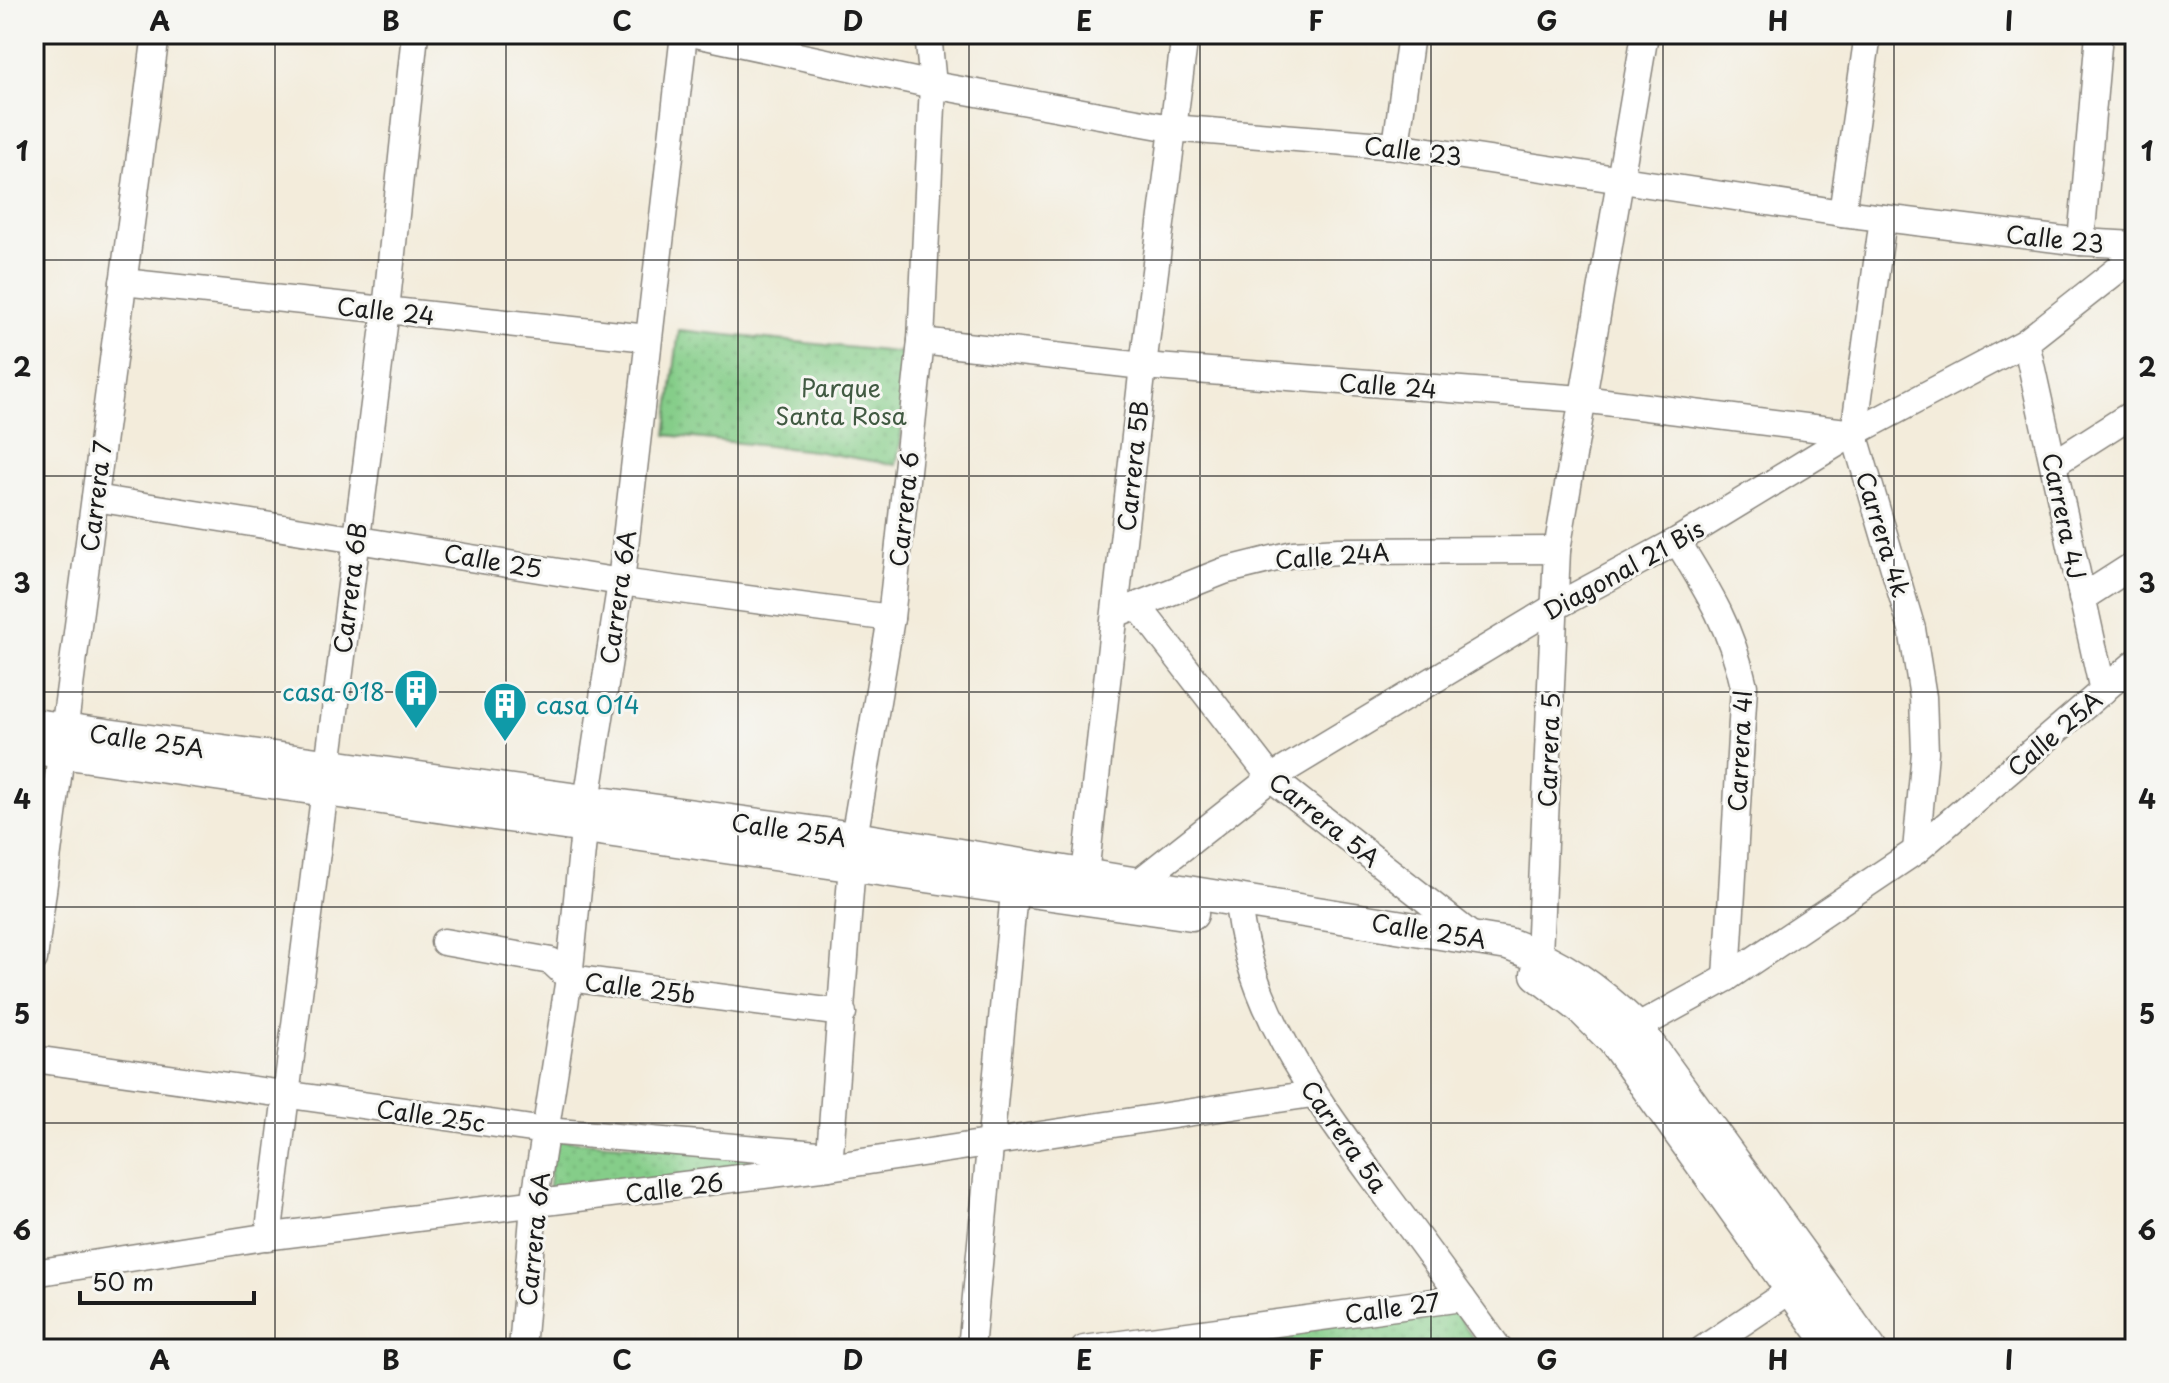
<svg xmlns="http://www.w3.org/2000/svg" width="2169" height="1383" font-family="'Playpen Sans',sans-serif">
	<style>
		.park { fill: url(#park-dots); stroke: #507452; stroke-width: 2 }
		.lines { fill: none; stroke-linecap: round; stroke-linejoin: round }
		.minor-casing { stroke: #88847c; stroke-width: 29 }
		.tertiary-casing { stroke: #88847c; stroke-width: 35 }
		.minor { stroke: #fff; stroke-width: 26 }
		.tertiary { stroke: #fff; stroke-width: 32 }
		.grid { fill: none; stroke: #1c1c1c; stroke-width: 2; stroke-opacity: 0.55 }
		.labels { text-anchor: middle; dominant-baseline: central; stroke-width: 6; stroke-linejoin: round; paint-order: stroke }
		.street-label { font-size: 24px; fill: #1c1c1c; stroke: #f6f6f2 }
		.park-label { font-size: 24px; fill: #415a42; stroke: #f6f6f2 }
		.culture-label { font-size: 24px; fill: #0d838f; stroke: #f6f6f2; text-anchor: end }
		.neatline { fill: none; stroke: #1c1c1c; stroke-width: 3 }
		.grid-label { font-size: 26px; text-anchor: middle; font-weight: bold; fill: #1c1c1c }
	</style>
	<defs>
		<pattern id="park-dots" width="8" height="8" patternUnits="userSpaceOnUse" patternTransform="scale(2)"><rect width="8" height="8" fill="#85cd89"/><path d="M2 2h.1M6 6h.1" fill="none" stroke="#72af76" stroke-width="1.8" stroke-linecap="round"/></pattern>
	</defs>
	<rect width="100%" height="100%" fill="#f6f6f2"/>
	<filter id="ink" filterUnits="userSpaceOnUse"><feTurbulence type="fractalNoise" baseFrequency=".0125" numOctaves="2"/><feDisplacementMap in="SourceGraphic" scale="16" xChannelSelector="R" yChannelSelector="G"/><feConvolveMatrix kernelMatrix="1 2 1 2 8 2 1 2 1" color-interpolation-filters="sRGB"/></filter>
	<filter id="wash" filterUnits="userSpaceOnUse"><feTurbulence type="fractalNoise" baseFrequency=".006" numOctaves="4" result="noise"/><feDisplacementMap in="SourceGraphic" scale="32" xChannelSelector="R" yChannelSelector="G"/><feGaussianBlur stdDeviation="1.8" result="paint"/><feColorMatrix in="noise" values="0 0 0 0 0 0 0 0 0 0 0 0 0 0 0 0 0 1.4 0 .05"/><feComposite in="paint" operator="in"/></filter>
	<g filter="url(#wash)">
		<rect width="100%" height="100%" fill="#f3ecdb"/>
		<g class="park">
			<path d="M679 330 904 353 901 440 896 465 814 451 666 435Z"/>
			<path d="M554 1140 819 1159 548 1193Z"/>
			<path d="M1453 1308 1480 1349H1148Z"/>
		</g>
	</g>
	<g filter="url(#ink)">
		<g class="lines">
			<g class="minor-casing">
				<g id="minor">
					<path d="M696 34 933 85 1171 128 1396 146 1842 213 2081 242 2135 245"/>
					<path d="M1396 146 1411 34"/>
					<path d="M1842 213 1868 34"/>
					<path d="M1883 218 1854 433 1912 629 1923 697 1925 752 1916 851"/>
					<path d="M2081 242 2099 34"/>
					<path d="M123 282 648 338"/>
					<path d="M921 341 1143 366 1582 399 1854 433"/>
					<path d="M2026 342 2103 691"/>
					<path d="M2055 463 2135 412"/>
					<path d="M95 498 621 582 891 618"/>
					<path d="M1677 541C1708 591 1731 627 1744 686L1727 978"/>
					<path d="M2082 598 2135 564"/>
					<path d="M1138 606 1271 778 1472 936"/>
					<path d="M1123 611 1224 571 1293 554 1339 551 1557 550"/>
					<path d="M1083 892 1143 366 1185 34"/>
					<path d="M1137 898 1138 883 1271 778 1553 608 1677 541 1854 433 2026 342 2135 256"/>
					<path d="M1238 900C1247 1012 1323 1108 1387 1196 1425 1247 1462 1298 1499 1349"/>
					<path d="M444 942 551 961 569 978 843 1013"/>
					<path d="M34 959 156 34"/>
					<path d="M1535 973 1539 955 1557 550 1645 34"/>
					<path d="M1622 1036 1727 978 1916 851 2135 663"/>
					<path d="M34 1059 546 1131 830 1155"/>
					<path d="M829 1167 854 838 891 618 921 341 933 85 928 34"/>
					<path d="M268 1237 386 310 415 34"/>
					<path d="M34 1273 264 1237 829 1167 1312 1094"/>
					<path d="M522 1349 534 1205 569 978 587 801 621 582 684 34"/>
					<path d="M971 1349 1016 871"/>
					<path d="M1084 1349 1462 1298"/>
					<path d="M1703 1349 1807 1279"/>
				</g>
			</g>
			<g class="tertiary-casing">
				<g id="tertiary">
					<path d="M34 725 854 838 1508 944C1561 963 1596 989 1636 1027L1870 1349"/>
					<path d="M34 748 1192 914"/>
					<path d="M1537 974 1580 1007 1614 1041 1834 1349"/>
				</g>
			</g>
			<use href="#minor" class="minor"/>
			<use href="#tertiary" class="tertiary"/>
		</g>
	</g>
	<path class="grid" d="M275 34V1349M506 34V1349M738 34V1349M969 34V1349M1200 34V1349M1431 34V1349M1663 34V1349M1894 34V1349M34 260H2135M34 476H2135M34 692H2135M34 907H2135M34 1123H2135"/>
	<defs>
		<g id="building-pin" transform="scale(2.3)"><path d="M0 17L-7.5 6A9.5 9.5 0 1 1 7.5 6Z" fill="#0f9aa8" stroke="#f6f6f2"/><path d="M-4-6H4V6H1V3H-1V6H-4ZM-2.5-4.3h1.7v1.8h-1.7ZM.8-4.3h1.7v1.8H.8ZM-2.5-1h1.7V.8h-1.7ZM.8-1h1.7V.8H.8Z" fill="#fff"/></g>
	</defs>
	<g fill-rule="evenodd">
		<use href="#building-pin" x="416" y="691"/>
		<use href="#building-pin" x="505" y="704"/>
	</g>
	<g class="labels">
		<g class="street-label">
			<text transform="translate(1413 150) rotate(7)">Calle 23</text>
			<text transform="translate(2055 238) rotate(6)">Calle 23</text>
			<text transform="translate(386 310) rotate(6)">Calle 24</text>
			<text transform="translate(1388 385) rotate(4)">Calle 24</text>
			<text transform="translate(1132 466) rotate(-84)">Carrera 5B</text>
			<text transform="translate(95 496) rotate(-83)">Carrera 7</text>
			<text transform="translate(903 509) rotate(-84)">Carrera 6</text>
			<text transform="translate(2065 516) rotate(78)">Carrera 4J</text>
			<text transform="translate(1884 534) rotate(73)">Carrera 4k</text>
			<text transform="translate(1332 555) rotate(-4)">Calle 24A</text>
			<text transform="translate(493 560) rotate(10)">Calle 25</text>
			<text transform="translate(1623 569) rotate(-29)">Diagonal 21 Bis</text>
			<text transform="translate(349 588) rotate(-83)">Carrera 6B</text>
			<text transform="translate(617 597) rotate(-82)">Carrera 6A</text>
			<text transform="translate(2054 733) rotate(-41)">Calle 25A</text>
			<text transform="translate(147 740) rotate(8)">Calle 25A</text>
			<text transform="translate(1548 750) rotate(-88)">Carrera 5</text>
			<text transform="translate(1739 751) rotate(-87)">Carrera 4l</text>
			<text transform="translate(1325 819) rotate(39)">Carrera 5A</text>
			<text transform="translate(789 829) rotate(8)">Calle 25A</text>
			<text transform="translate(1429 930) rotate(9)">Calle 25A</text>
			<text transform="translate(640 987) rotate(7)">Calle 25b</text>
			<text transform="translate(431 1115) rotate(8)">Calle 25c</text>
			<text transform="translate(1345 1136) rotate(55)">Carrera 5a</text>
			<text transform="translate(674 1187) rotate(-7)">Calle 26</text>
			<text transform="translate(533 1239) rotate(-84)">Carrera 6A</text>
			<text transform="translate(1392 1307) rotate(-8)">Calle 27</text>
		</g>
		<g class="park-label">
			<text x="841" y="387">Parque<tspan x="841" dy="28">Santa Rosa</tspan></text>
		</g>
		<g class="culture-label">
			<text x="385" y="691">casa 018</text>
			<text x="536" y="704" text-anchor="start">casa 014</text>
		</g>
	</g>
	<rect width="2169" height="1383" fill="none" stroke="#f6f6f2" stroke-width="88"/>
	<path d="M80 1291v12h174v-12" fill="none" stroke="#1c1c1c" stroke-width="4"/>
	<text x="92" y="1291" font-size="24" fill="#1c1c1c" stroke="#f6f6f2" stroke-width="6" paint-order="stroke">50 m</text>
	<rect x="44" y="44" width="2081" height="1295" class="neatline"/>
	<g class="grid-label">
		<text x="160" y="31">A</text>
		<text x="391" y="31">B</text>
		<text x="622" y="31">C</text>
		<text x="853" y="31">D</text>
		<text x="1084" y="31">E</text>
		<text x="1316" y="31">F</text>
		<text x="1547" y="31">G</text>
		<text x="1778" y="31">H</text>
		<text x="2009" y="31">I</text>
		<text x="22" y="161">1</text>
		<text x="2147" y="161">1</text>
		<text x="22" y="377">2</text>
		<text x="2147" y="377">2</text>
		<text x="22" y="593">3</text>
		<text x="2147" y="593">3</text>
		<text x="22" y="809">4</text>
		<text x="2147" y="809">4</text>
		<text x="22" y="1024">5</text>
		<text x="2147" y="1024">5</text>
		<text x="22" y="1240">6</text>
		<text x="2147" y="1240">6</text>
		<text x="160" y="1370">A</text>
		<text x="391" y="1370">B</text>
		<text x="622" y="1370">C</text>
		<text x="853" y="1370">D</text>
		<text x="1084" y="1370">E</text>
		<text x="1316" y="1370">F</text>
		<text x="1547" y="1370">G</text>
		<text x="1778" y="1370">H</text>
		<text x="2009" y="1370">I</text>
	</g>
</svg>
